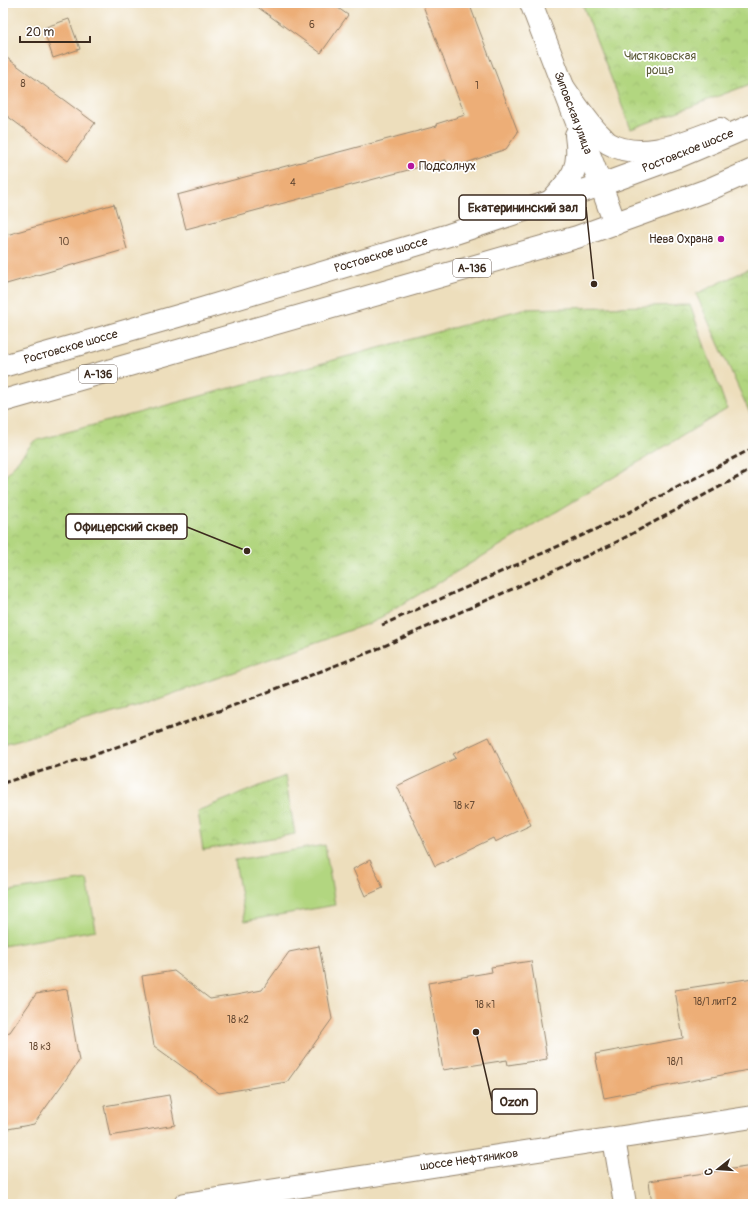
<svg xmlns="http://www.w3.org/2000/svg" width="756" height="1207" font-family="Pangolin,sans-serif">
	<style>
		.park { fill: url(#park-crowns); stroke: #76804f }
		.pitch { fill: #b2d680; stroke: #76804f }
		.building { fill: #edae77 }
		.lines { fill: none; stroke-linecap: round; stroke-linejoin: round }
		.minor-casing { stroke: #94846d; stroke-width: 24 }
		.tertiary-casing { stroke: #94846d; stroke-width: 24 }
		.secondary-casing { stroke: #94846d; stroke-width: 24 }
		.primary-casing { stroke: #94846d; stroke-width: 24 }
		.minor { stroke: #fff; stroke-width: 22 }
		.tertiary { stroke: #fff; stroke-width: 22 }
		.secondary { stroke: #fff; stroke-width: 22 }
		.primary { stroke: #fff; stroke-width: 22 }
		.rail { stroke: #3b2a1e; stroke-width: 3; stroke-dasharray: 6 3; stroke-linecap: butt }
		.poi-dot { fill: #b5179e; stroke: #fff; stroke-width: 1.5 }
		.labels { text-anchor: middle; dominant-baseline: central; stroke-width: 3.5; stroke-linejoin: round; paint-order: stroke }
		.number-label { font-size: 10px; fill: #684b34 }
		.shield { fill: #fff; stroke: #766a62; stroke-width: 1 }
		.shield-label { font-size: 11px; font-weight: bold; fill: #3b2a1e }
		.park-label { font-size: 12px; fill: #5f5e3b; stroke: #fff }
		.street-label { font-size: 12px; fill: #3b2a1e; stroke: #fff }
		.poi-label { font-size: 12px; fill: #3b2a1e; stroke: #fff; text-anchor: start }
		.leader { fill: none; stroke: #3b2a1e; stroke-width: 1.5 }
		.callout-dot { fill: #3b2a1e; stroke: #fff; stroke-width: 1.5 }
		.callout { fill: #fff; stroke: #3b2a1e; stroke-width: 1.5 }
		.callout-label { font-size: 13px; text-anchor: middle; font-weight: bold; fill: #3b2a1e }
	</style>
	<defs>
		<pattern id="park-crowns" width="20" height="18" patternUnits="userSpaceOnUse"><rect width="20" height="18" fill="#b2d680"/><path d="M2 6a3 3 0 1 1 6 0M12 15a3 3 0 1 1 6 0" fill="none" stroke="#9ab86e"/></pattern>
	</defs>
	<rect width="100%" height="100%" fill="#fff"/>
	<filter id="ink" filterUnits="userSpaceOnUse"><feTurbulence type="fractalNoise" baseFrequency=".025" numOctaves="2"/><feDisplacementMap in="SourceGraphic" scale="8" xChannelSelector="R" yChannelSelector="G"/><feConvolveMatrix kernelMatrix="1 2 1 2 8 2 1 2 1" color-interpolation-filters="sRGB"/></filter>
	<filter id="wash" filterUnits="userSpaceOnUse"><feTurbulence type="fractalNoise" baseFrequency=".012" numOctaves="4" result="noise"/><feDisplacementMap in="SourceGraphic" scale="16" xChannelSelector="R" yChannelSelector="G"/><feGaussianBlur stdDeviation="0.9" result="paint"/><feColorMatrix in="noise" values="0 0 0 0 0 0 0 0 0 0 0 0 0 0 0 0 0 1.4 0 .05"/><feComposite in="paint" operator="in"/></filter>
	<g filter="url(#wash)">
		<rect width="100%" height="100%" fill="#eddebc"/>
		<g class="park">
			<path d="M582 3H654C659 9 660 12 668 9L667 3H753V83L631 129Z"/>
			<path d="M753 267V420L696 294Z"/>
			<path d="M690 305 727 409 373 622 136 707 3 744V479L34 441 523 309Z"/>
			<path d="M285 776 295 834 203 850 197 811Z"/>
		</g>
		<g class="pitch">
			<path d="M325 845 335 905 245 921 235 860Z"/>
			<path d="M87 879 96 930 3 946V892Z"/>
		</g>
		<g id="blocks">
			<g class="building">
				<path d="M252 3H331L348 15 321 53Z"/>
				<path d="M422 3H469L518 132 506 149 449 169 446 160 186 229 177 195 437 126 436 124 465 115Z"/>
				<path d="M69 19 80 49 53 58 43 28Z"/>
				<path d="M3 55 95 123 68 161 3 113Z"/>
				<path d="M114 204 127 249 3 285V236Z"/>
				<path d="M489 737 531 825 495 842 493 838 435 866 397 786 456 758 453 754Z"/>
				<path d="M370 860 383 888 365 896 353 869Z"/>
				<path d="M319 946 332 1019 287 1082 219 1093 154 1046 142 976 174 971 210 999 236 995 262 990 289 952Z"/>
				<path d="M531 961 547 1059 508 1065 507 1060 443 1070 428 983 492 972 491 967Z"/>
				<path d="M753 978V1069L604 1098 595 1054 683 1038 675 990Z"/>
				<path d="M67 989 79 1061 34 1124 3 1130V1034L10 1032 36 994Z"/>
				<path d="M169 1095 175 1125 110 1136 104 1106Z"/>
				<path d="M753 1166V1204H652L649 1181Z"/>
			</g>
		</g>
	</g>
	<g filter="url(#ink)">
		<use href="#blocks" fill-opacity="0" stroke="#94846d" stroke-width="1"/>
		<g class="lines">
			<g class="minor-casing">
				<path id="minor" d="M614 1139 625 1204"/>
			</g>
			<g class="tertiary-casing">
				<g id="tertiary">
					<path d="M531 3 601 185"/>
					<path d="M562 85C573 101 584 117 597 132 601 135 604 140 608 143 642 163 687 141 720 129"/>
					<path d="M551 201C573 177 581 168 576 135"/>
				</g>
			</g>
			<g class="secondary-casing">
				<path id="secondary" d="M185 1204C374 1174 564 1147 753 1117"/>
			</g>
			<g class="primary-casing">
				<g id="primary">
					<path d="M601 185 615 224"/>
					<path d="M3 366 178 316 449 235 601 185 680 156 753 125"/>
					<path d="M3 401 577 237 710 189 753 170"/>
				</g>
			</g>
			<use href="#minor" class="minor"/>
			<use href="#tertiary" class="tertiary"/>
			<use href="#secondary" class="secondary"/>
			<use href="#primary" class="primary"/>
			<g class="rail">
				<path d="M382 625 599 528 753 448"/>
				<path d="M3 783 91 756 227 708 375 650 609 546 753 469"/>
			</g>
		</g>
	</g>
	<g class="poi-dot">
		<circle cx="411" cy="166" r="4"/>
		<circle cx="721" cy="239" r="4"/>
	</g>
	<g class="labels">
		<g class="number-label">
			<text x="312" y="25">6</text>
			<text x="23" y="84">8</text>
			<text x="477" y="86">1</text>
			<text x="293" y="183">4</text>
			<text x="64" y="242">10</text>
			<text x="464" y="806">18 к7</text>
			<text x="715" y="1002">18/1 литГ2</text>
			<text x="485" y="1005">18 к1</text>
			<text x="238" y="1020">18 к2</text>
			<text x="40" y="1047">18 к3</text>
			<text x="675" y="1062">18/1</text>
		</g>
		<g class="shield">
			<rect x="453" y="259" width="38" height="18" rx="3"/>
			<rect x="79" y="365" width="38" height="18" rx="3"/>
		</g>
		<g class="shield-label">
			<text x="472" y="268">А-136</text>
			<text x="98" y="374">А-136</text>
		</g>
		<g class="park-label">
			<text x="660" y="56">Чистяковская<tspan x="660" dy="14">роща</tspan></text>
		</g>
		<g class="street-label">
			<text transform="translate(573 113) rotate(69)">Зиповская улица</text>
			<text transform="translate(688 151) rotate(-22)">Ростовское шоссе</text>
			<text transform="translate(381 255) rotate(-17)">Ростовское шоссе</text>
			<text transform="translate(71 347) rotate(-16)">Ростовское шоссе</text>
			<text transform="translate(469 1160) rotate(-8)">шоссе Нефтяников</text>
		</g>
		<g class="poi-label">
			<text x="419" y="166">Подсолнух</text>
			<text x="713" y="239" text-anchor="end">Нева Охрана</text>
		</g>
	</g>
	<path class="leader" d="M594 284L586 207M247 551L187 527M476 1032L492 1101"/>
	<g class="callout-dot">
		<circle cx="594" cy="284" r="4"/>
		<circle cx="247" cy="551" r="4"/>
		<circle cx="476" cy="1032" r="4"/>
	</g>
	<g class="callout">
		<rect x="459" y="195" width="127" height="25" rx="4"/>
		<rect x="66" y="514" width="121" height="25" rx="4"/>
		<rect x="492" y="1089" width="45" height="25" rx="4"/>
	</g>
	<g class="callout-label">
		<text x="523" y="212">Екатерининский зал</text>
		<text x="126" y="531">Офицерский сквер</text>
		<text x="514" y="1106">Ozon</text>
	</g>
	<rect width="756" height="1207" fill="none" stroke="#fff" stroke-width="16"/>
	<g transform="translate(718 1169) rotate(253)" stroke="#ffffff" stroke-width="3" paint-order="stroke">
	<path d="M0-3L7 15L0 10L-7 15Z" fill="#3b2a1e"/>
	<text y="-6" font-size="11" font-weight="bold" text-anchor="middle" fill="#3b2a1e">С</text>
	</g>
	<path d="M20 36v6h70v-6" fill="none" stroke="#3b2a1e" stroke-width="2"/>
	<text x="26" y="36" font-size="12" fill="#3b2a1e" stroke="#ffffff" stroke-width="3" paint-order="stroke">20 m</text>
</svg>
